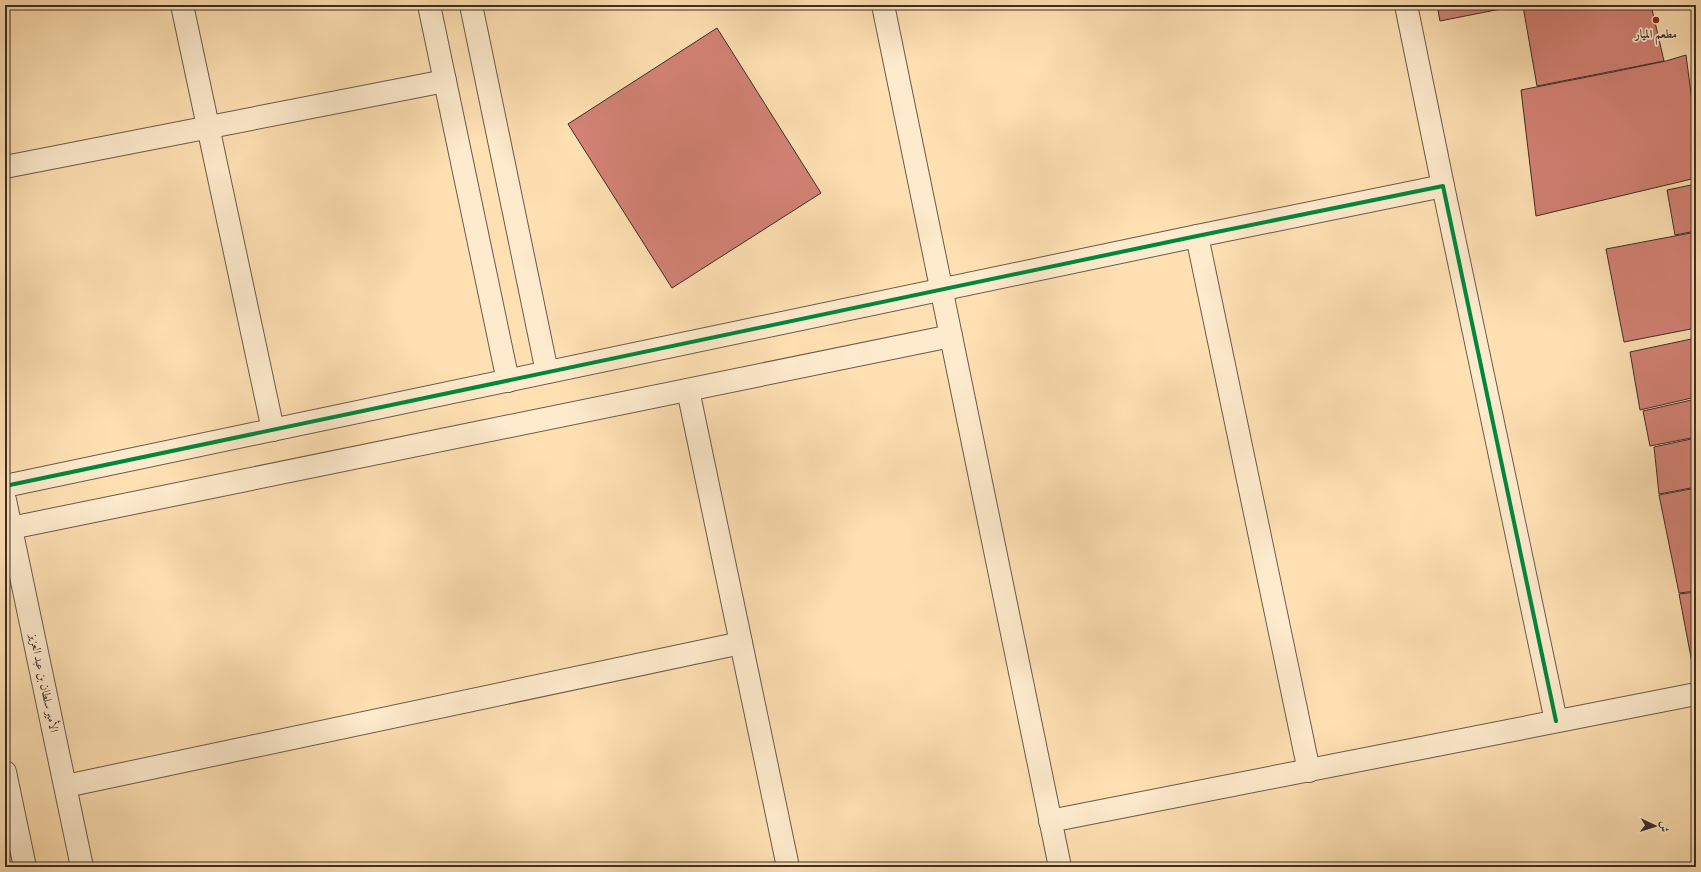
<svg xmlns="http://www.w3.org/2000/svg" width="1701" height="872" font-family="'IM FELL French Canon',Amiri,serif">
	<style>
		.building { fill: #d38275; stroke: #3c2d27 }
		.lines { fill: none; stroke-linecap: round; stroke-linejoin: round }
		.minor-casing { stroke: #6c5a4a; stroke-width: 24 }
		.tertiary-casing { stroke: #6c5a4a; stroke-width: 24 }
		.minor { stroke: #feebcd; stroke-width: 22 }
		.tertiary { stroke: #feebcd; stroke-width: 22 }
		.cycleway-casing { stroke: #feebcd; stroke-width: 6 }
		.cycleway { stroke: #00873e; stroke-width: 4 }
		.poi-dot { fill: #8f2418; stroke: #feebcd; stroke-width: 1.5 }
		.labels { text-anchor: middle; dominant-baseline: central; stroke-width: 3.5; stroke-linejoin: round; paint-order: stroke }
		.poi-label { font-size: 12px; font-weight: bold; fill: #3c2d27; stroke: #feebcd }
		.street-label { font-size: 12px; fill: #3c2d27; stroke: #feebcd }
	</style>
	<rect width="100%" height="100%" fill="#fee0b2"/>
	<filter id="stains"><feTurbulence type="fractalNoise" baseFrequency=".005" numOctaves="4"/><feColorMatrix values="0 0 0 0 .2 0 0 0 0 .09 0 0 0 0 .02 0 0 0 .5 -.17"/></filter>
	<radialGradient id="worn" r=".72"><stop offset=".6" stop-color="#630" stop-opacity="0"/><stop offset="1" stop-color="#630" stop-opacity=".3"/></radialGradient>
	<g class="building">
		<path d="M1437 5H1521L1440 21Z"/>
		<path d="M1528 5H1651L1664 61 1537 86 1523 6Z"/>
		<path d="M717 28 821 193 672 288 568 124Z"/>
		<path d="M1686 55 1693 109 1696 108V178L1536 216 1521 90 1613 72 1666 61Z"/>
		<path d="M1696 184V231L1675 235 1667 190Z"/>
		<path d="M1696 232V328L1624 342 1606 249Z"/>
		<path d="M1696 338V397L1640 410 1630 352Z"/>
		<path d="M1696 399V437L1650 446 1643 411Z"/>
		<path d="M1696 438V487L1659 494 1654 447Z"/>
		<path d="M1696 488V591L1679 593 1659 495Z"/>
		<path d="M1696 592V667L1693 668 1679 594Z"/>
	</g>
	<g class="lines">
		<g class="minor-casing">
			<g id="minor">
				<path d="M182 5 273 430"/>
				<path d="M429 5 508 381"/>
				<path d="M471 5 547 372"/>
				<path d="M883 5 1060 867"/>
				<path d="M1406 5 1443 186"/>
				<path d="M5 167 445 81"/>
				<path d="M1197 236 1309 771"/>
				<path d="M688 390 788 867"/>
				<path d="M5 486 1197 236 1443 186 1556 721"/>
				<path d="M11 528 951 336"/>
				<path d="M66 786 741 643"/>
				<path d="M1050 821 1696 694"/>
			</g>
		</g>
		<g class="tertiary-casing">
			<g id="tertiary">
				<path d="M5 500 82 867"/>
				<path d="M5 772 25 867"/>
			</g>
		</g>
		<use href="#minor" class="minor"/>
		<use href="#tertiary" class="tertiary"/>
		<g class="cycleway-casing">
			<path id="cycleway" d="M5 486 1197 236 1443 186 1556 721"/>
		</g>
		<use href="#cycleway" class="cycleway"/>
	</g>
	<circle class="poi-dot" cx="1656" cy="20" r="4"/>
	<g class="labels">
		<g class="poi-label">
			<text x="1656" y="34">مطعم الميار</text>
		</g>
		<g class="street-label">
			<text transform="translate(44 683) rotate(78)">الأمير سلطان بن عبد العزيز</text>
		</g>
	</g>
	<rect width="1701" height="872" fill="none" stroke="#fee0b2" stroke-width="20"/>
	<rect x="6" y="6" width="1689" height="860" fill="none" stroke="#3c2d27" stroke-width="2"/>
	<rect x="10" y="10" width="1681" height="852" fill="none" stroke="#3c2d27"/>
	<g transform="translate(1655 826) rotate(94)" stroke="#feebcd" stroke-width="3" paint-order="stroke">
	<path d="M0-3L7 15L0 10L-7 15Z" fill="#3c2d27"/>
	<text y="-6" font-size="11" font-weight="bold" text-anchor="middle" fill="#3c2d27">ش</text>
	</g>
	<rect width="100%" height="100%" filter="url(#stains)"/>
	<rect width="100%" height="100%" fill="url(#worn)"/>
</svg>
